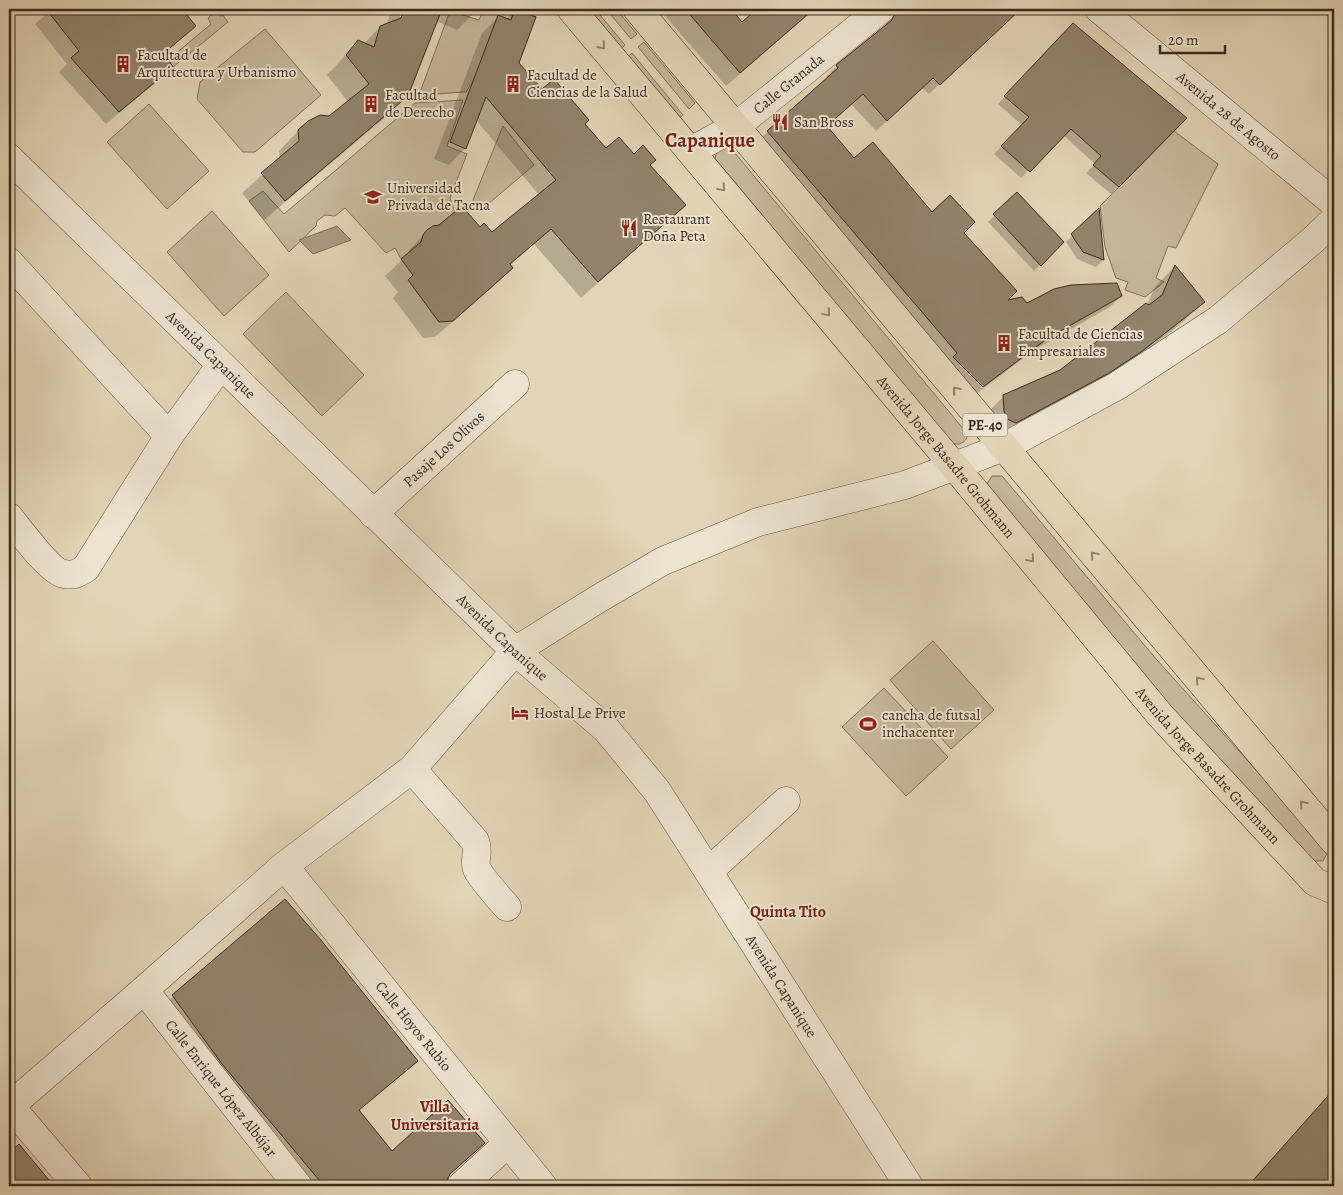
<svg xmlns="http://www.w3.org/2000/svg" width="1343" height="1195" font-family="Alegreya,serif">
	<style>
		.green { fill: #c6b79c; stroke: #81715c }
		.water { fill: #aa9b82; stroke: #7e6e5a }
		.shadow { fill: #0003 }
		.building { fill: #92836d; stroke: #3c2b1d }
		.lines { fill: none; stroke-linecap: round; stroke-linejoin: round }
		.minor-casing { stroke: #665543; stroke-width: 29 }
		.highway-casing { stroke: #3c2b1d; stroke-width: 29 }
		.minor { stroke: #ece3d0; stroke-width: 28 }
		.highway { stroke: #e2d4b6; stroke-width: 28 }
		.oneway { stroke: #8f806a }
		.labels { text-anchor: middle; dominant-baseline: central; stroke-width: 4; stroke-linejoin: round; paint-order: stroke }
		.shield { fill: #ece3d0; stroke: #716253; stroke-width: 1 }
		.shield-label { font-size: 14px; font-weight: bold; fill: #3c2b1d }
		.poi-label { font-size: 15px; fill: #3c2b1d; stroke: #ece3d0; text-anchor: start }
		.street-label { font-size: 15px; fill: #3c2b1d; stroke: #ece3d0 }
		.neighbourhood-label { font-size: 16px; font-weight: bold; fill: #7a1f14; stroke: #ece3d0 }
		.district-label { font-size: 20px; font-weight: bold; fill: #7a1f14; stroke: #ece3d0 }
	</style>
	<rect width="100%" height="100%" fill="#e2d4b6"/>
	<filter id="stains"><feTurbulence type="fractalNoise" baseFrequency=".004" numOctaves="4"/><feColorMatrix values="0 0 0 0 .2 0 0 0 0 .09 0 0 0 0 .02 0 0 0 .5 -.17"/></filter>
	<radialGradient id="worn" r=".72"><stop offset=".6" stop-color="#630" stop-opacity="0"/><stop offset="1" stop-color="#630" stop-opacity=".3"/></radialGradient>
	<g class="green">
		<path d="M218 9 228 22 173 67 168 60 211 24 208 18Z"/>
		<path d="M484 9H529L536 17 515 10 511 20 466 92 419 95 450 11 479 20Z"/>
		<path d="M586 9H595L625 45 620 50Z"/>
		<path d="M606 9H616L637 34 631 39Z"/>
		<path d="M265 29 321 95 255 152H243L197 99 200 82Z"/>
		<path d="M644 42 695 103 689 109 638 47Z"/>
		<path d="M632 53 683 115 678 119 626 58Z"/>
		<path d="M463 100 447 146 467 154 450 198 455 212 439 225 433 226 427 230 423 235 421 242 401 259 395 248 386 253 345 208 335 216 325 215 317 221 316 226 289 252 249 201 263 191 284 214 415 103Z"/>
		<path d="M149 104 209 171 167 209 107 142Z"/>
		<path d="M503 126 534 165 481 210 473 200Z"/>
		<path d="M1174 131 1218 164 1176 248 1168 246 1156 278 1164 282 1145 297 1125 290 1128 282 1116 278 1105 247 1100 206Z"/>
		<path d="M723 146 730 147 965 431 967 438C962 445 958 445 951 443L717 166 715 158 718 149Z"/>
		<path d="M212 211 269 275 224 316 167 252Z"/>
		<path d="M286 292 364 375 322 416 243 334Z"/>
		<path d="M992 476H1002L1157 660 1321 842 1328 852 1323 861H1310L1137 671 990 495 987 484Z"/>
		<path d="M933 641 994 710 951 749 890 680Z"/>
		<path d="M884 688 948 757 906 796 842 727Z"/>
	</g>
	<path class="water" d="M337 226 351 240 313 254 299 240Z"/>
	<g class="shadow">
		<path d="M52 9H181L194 26 163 54 172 67 159 80 106 124 59 72 67 64 35 24Z"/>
		<path d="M221 9H230L221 17 219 16Z"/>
		<path d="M392 9H478L457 30 436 21 407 96 387 116 264 220 242 193 280 159 279 151 299 130 330 117 348 102 327 75 358 42 364 44 380 27 386 25Z"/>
		<path d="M659 9H729L741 24 759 9H815L726 86Z"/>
		<path d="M900 9H1019L929 94 922 88 876 131 851 104 825 127 854 160 932 214 963 233 1004 302 1027 304 1121 296 1110 307 1036 349 972 397 757 142 828 78 826 77 837 66 885 27 886 22Z"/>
		<path d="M515 11 518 63 542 91 584 124 606 150 633 155 649 165 668 221 581 298 534 244 509 266 511 268 495 285 435 337 423 338 393 298 398 292 385 276 405 257 411 248 428 231 479 228 492 234 539 195 476 120 465 148 449 165 434 159 482 33 498 17 506 20Z"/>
		<path d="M1066 33 1185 118 1111 194 1086 173 1095 164 1063 135 1021 178 994 154 1022 125 998 104Z"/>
		<path d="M1017 193 1062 242 1034 271 988 222Z"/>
		<path d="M1098 211 1103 260 1096 267 1077 259 1066 242Z"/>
		<path d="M1174 267 1203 301 1183 322 1119 372 995 443 983 417 1004 396 1061 371 1147 305 1155 287Z"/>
		<path d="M285 900 358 1111 384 1158 347 1186H311L166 1003Z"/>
		<path d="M1330 1095 1334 1098V1172L1323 1186H1248Z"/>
		<path d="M19 1146 52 1186H9V1155Z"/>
	</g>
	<g class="building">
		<path d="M46 9H182L196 26 164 53 173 67 119 112 71 58 79 51Z"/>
		<path d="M404 9H442L408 96 285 201 261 173 299 141 298 130 308 121 320 115 329 116 369 84 346 55 358 40 374 47 380 26 401 18Z"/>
		<path d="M515 9 536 17 519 63 542 89 554 79 589 120 585 124 606 148 619 137 634 154 643 145 656 160 650 165 686 205 598 282 551 229 510 264 513 268 453 321 439 322 408 280 413 275 401 259 421 242 423 235 427 230 433 226 439 225 462 206 480 227 484 223 492 232 556 180 486 97 466 149 450 142 498 15 511 20Z"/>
		<path d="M685 9H731L742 22 757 9H814L740 73Z"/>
		<path d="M898 9H1021L940 85 933 78 887 121 863 94 827 126 854 158 873 142 932 212 950 195 975 222 964 233 1017 291 1008 300 1022 297 1027 303 1054 289 1071 285 1117 283 1122 296 1048 338 983 387 953 357 957 353 767 131 838 68 836 65 891 21Z"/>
		<path d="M1073 23 1187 118 1119 187 1093 165 1101 156 1071 129 1030 172 1001 146 1029 117 1004 96Z"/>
		<path d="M1017 192 1064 242 1041 266 993 214Z"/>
		<path d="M1099 208 1104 260 1083 252 1071 234Z"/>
		<path d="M1175 265 1205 302 1141 352 1109 373 1016 423 1007 419 1004 411 1003 395 1060 370 1146 303 1149 305 1162 295Z"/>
		<path d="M285 899 320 939 418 1061 359 1110 392 1151 448 1100 485 1143 450 1174 444 1186H324L222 1064 172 995Z"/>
		<path d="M1334 1089V1174L1325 1186H1248Z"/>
		<path d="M19 1144 54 1186H9V1153Z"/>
	</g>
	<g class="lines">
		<g class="minor-casing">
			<g id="minor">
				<path id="s1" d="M1099 9 1334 203"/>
				<path id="s2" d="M691 151 735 127 881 9"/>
				<path id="s3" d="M9 158 515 651 606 729 657 791 909 1186"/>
				<path d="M9 262 169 436"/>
				<path id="s4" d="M373 514 515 384"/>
				<path d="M9 517C19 529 50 572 64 574 73 576 79 573 86 568L169 436 221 365"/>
				<path d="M412 769 475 841C480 853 473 860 477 869 480 877 500 899 507 907"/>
				<path id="s5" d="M284 866 543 1186"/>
				<path d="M709 871 786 801"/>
				<path id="s6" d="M144 990 298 1186"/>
				<path d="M10 1106 78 1186"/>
				<path d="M9 1107 144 990 284 866 412 769 515 651 598 599 663 561 758 522 905 485 1004 447 1117 386 1218 320 1313 240 1334 220"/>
				<path d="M461 1186 507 1144"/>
			</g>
		</g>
		<g class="highway-casing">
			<g id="highway">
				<path id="s7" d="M571 9 955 467 1160 715 1315 882 1334 890"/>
				<path d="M637 9 1334 841"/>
			</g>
		</g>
		<use href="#minor" class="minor"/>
		<use href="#highway" class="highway"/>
	</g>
	<defs><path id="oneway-chevron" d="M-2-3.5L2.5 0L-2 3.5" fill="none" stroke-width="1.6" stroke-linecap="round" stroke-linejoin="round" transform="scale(1.25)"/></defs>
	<g class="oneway">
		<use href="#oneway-chevron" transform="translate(602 46) rotate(50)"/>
		<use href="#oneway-chevron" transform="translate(722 188) rotate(50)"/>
		<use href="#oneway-chevron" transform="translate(827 313) rotate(50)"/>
		<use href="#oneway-chevron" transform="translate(956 390) rotate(-130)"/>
		<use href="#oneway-chevron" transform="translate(1094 555) rotate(-130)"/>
		<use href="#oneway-chevron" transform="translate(1031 559) rotate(50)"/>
		<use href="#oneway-chevron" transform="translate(1199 680) rotate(-130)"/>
		<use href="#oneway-chevron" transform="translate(1303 804) rotate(-130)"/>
	</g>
	<defs>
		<g id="building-bare" transform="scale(1.35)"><path d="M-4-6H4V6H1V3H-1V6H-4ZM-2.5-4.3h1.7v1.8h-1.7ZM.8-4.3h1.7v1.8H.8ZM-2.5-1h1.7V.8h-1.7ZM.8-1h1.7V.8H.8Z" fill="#8f2418" stroke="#ece3d0" stroke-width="2.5" paint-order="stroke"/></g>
		<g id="restaurant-bare" transform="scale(1.35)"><path d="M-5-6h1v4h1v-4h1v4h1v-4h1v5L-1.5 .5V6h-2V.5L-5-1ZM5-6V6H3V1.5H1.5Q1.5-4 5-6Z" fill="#8f2418" stroke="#ece3d0" stroke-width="2.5" paint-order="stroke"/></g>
		<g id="university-bare" transform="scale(1.35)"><path d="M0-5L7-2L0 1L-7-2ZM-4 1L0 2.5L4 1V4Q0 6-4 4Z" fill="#8f2418" stroke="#ece3d0" stroke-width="2.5" paint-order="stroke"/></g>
		<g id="hotel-bare" transform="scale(1.35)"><path d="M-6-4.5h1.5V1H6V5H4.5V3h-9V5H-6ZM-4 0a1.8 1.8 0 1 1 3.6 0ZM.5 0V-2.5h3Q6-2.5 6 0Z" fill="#8f2418" stroke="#ece3d0" stroke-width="2.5" paint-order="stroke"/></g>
		<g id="stadium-bare" transform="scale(1.35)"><path d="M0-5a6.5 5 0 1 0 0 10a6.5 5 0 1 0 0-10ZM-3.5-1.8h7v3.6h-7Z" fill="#8f2418" stroke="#ece3d0" stroke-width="2.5" paint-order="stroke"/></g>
	</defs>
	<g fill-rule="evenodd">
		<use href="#building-bare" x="123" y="64"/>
		<use href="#building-bare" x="513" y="84"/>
		<use href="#building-bare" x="371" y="104"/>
		<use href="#restaurant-bare" x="780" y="122"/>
		<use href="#university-bare" x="373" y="197"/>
		<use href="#restaurant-bare" x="629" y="228"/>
		<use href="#building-bare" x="1004" y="343"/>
		<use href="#hotel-bare" x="520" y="713"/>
		<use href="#stadium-bare" x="868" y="724"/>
	</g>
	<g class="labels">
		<rect class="shield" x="962.5" y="413.5" width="45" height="23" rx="4"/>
		<g class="shield-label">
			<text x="985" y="425">PE-40</text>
		</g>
		<g class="poi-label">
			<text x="137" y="55">Facultad de<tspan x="137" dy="17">Arquitectura y Urbanismo</tspan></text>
			<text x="527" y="75">Facultad de<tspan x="527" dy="17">Ciencias de la Salud</tspan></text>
			<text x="385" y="95">Facultad<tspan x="385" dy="17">de Derecho</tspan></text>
			<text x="794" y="122">San Bross</text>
			<text x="387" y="188">Universidad<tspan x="387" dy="17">Privada de Tacna</tspan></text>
			<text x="643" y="219">Restaurant<tspan x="643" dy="17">Doña Peta</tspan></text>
			<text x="1018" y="334">Facultad de Ciencias<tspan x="1018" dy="17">Empresariales</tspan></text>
			<text x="534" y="713">Hostal Le Prive</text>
			<text x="882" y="715">cancha de futsal<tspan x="882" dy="17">inchacenter</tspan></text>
		</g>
		<g class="street-label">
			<text stroke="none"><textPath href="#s2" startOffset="119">Calle Granada</textPath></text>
			<text stroke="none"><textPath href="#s1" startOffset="168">Avenida 28 de Agosto</textPath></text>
			<text stroke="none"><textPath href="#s3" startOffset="282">Avenida Capanique</textPath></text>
			<text stroke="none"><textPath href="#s4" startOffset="96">Pasaje Los Olivos</textPath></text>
			<text stroke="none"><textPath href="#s7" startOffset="584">Avenida Jorge Basadre Grohmann</textPath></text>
			<text stroke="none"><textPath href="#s3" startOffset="688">Avenida Capanique</textPath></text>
			<text stroke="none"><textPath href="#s7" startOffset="989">Avenida Jorge Basadre Grohmann</textPath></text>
			<text stroke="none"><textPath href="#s3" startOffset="1138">Avenida Capanique</textPath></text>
			<text stroke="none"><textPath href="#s5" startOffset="206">Calle Hoyos Rubio</textPath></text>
			<text stroke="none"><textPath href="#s6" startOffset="125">Calle Enrique López Albújar</textPath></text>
		</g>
		<g class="neighbourhood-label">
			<text x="788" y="912">Quinta Tito</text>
			<text x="435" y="1107">Villa<tspan x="435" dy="18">Universitaria</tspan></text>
		</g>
		<g class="district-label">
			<text x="710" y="140">Capanique</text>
		</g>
	</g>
	<rect width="1343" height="1195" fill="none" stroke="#e2d4b6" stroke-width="30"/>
	<rect x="10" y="10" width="1323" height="1175" fill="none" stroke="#3c2b1d" stroke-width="2.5"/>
	<rect x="15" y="15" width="1313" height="1165" fill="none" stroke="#3c2b1d"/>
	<path d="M1160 45v8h65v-8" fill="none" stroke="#3c2b1d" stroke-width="2.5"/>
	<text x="1168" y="45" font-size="15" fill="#3c2b1d" stroke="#ece3d0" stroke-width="4" paint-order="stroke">20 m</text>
	<rect width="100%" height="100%" filter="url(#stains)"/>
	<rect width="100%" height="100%" fill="url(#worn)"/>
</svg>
